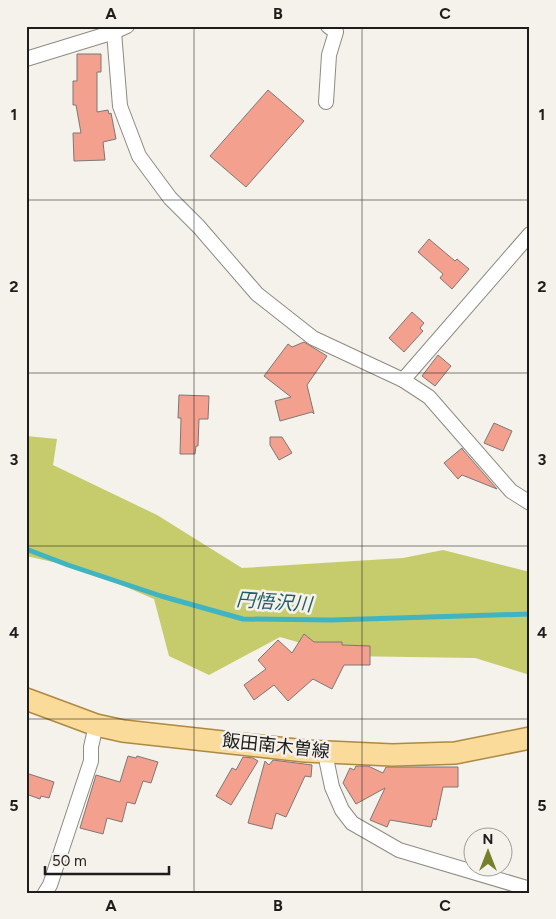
<svg xmlns="http://www.w3.org/2000/svg" width="556" height="919" font-family="Figtree,'Noto Sans JP',sans-serif">
	<style>
		.green { fill: #c6cb6c }
		.lines { fill: none; stroke-linecap: round; stroke-linejoin: round }
		.stream { stroke: #41b4c2; stroke-width: 5 }
		.building { fill: #f3a08e; stroke: #7e7775 }
		.minor-casing { stroke: #8e8b85; stroke-width: 16 }
		.primary-casing { stroke: #ad8942; stroke-width: 24 }
		.minor { stroke: #fff; stroke-width: 14 }
		.primary { stroke: #fbdb9a; stroke-width: 21 }
		.grid { fill: none; stroke: #1f1d1b; stroke-width: 1; stroke-opacity: 0.55 }
		.labels { text-anchor: middle; dominant-baseline: central; stroke-width: 5; stroke-linejoin: round; paint-order: stroke }
		.street-label { font-size: 18px; fill: #1f1d1b; stroke: #f5f1eb }
		.water-label { font-size: 19px; font-style: italic; fill: #1f5e66; stroke: #f5f1eb }
		.neatline { fill: none; stroke: #1f1d1b; stroke-width: 2 }
		.grid-label { font-size: 16px; text-anchor: middle; font-weight: bold; fill: #1f1d1b }
	</style>
	<rect width="100%" height="100%" fill="#f5f1eb"/>
	<path class="green" d="M26 436 57 439 53 465 157 515 242 568 403 558 443 550 530 572V675L475 658 346 656 280 637 209 675 169 656 154 599 84 569 26 556Z"/>
	<g class="lines">
		<path class="stream" d="M26 549 68 565 161 596 243 619 332 620 530 614"/>
	</g>
	<g class="building">
		<path d="M77 54H101V72H97V112L108 110 109 114 111 113 116 139 103 142 105 160 74 161 73 133H81L76 105H73V81H77Z"/>
		<path d="M268 90 304 121 246 187 210 156Z"/>
		<path d="M429 239 455 261 457 259 469 269 452 289 440 278 443 274 418 252Z"/>
		<path d="M412 312 424 323 420 328 423 331 404 352 389 338Z"/>
		<path d="M304 342 327 356 307 385 314 414 312 412 280 421 275 401 291 397 264 376 288 344 292 347Z"/>
		<path d="M438 355 451 366 435 386 422 376Z"/>
		<path d="M179 395 209 396 208 419H199L198 446H196L195 454H180L181 418H178Z"/>
		<path d="M494 423 512 431 503 451 484 443Z"/>
		<path d="M270 437H282L292 453 279 460 270 445Z"/>
		<path d="M462 448 463 450 497 489 462 475 458 479 444 463Z"/>
		<path d="M304 634 314 642H342V645L370 646V665H344L332 689 313 679 288 701 274 685 254 700 244 685 266 669 258 660 278 640 292 653Z"/>
		<path d="M128 756 136 758 137 756 158 762 151 783 143 781 135 804 127 802 122 822 107 818 103 834 80 828 96 775 120 782Z"/>
		<path d="M243 757 253 758 258 761 231 805 216 796 232 768 236 770Z"/>
		<path d="M273 760 312 765 311 777 305 776 286 817 276 813 272 829 248 823 265 761 269 765Z"/>
		<path d="M356 766H368L383 773 386 767H458V787H443L436 820 433 819 431 827 390 820 387 827 370 820 385 788 356 804 343 783 350 768 354 770Z"/>
		<path d="M26 773 54 782 49 798 41 796 40 799 26 794Z"/>
	</g>
	<g class="lines">
		<g class="minor-casing">
			<g id="minor">
				<path d="M112 26 114 32 120 106 139 156 170 198 199 227 257 294 313 338 403 380 429 397 511 491 530 503"/>
				<path d="M26 59 114 32 127 26"/>
				<path d="M326 102 329 55 336 32 328 26"/>
				<path d="M403 380 530 234"/>
				<path d="M329 752 327 763 332 787 342 810 352 823 399 850 530 889"/>
				<path d="M45 893 50 885 91 761V747L96 725"/>
			</g>
		</g>
		<g class="primary-casing">
			<path id="primary" d="M26 699 96 725 123 731 305 751 392 755 455 753 530 738"/>
		</g>
		<use href="#minor" class="minor"/>
		<use href="#primary" class="primary"/>
	</g>
	<path class="grid" d="M194 26V893M362 26V893M26 200H530M26 373H530M26 546H530M26 719H530"/>
	<g class="labels">
		<g class="street-label">
			<text transform="translate(276 746) rotate(6)">飯田南木曽線</text>
		</g>
		<g class="water-label">
			<text transform="translate(274 602) rotate(4)">円悟沢川</text>
		</g>
	</g>
	<rect width="556" height="919" fill="none" stroke="#f5f1eb" stroke-width="55"/>
	<g transform="translate(488 852)"><circle r="24" fill="#f5f1eb" stroke="#9f9c98"/>
	<path d="M0-4L9 19L0 12L-9 19Z" fill="#74802c"/>
	<text y="-8" font-size="14" font-weight="bold" text-anchor="middle" fill="#1f1d1b">N</text>
	</g>
	<path d="M45 866v8h124v-8" fill="none" stroke="#1f1d1b" stroke-width="2.5"/>
	<text x="52" y="866" font-size="15" fill="#1f1d1b" stroke="#f5f1eb" stroke-width="4" paint-order="stroke">50 m</text>
	<rect x="28" y="28" width="500" height="864" class="neatline"/>
	<g class="grid-label">
		<text x="111" y="19">A</text>
		<text x="278" y="19">B</text>
		<text x="445" y="19">C</text>
		<text x="14" y="120">1</text>
		<text x="542" y="120">1</text>
		<text x="14" y="292">2</text>
		<text x="542" y="292">2</text>
		<text x="14" y="465">3</text>
		<text x="542" y="465">3</text>
		<text x="14" y="638">4</text>
		<text x="542" y="638">4</text>
		<text x="14" y="811">5</text>
		<text x="542" y="811">5</text>
		<text x="111" y="911">A</text>
		<text x="278" y="911">B</text>
		<text x="445" y="911">C</text>
	</g>
</svg>
